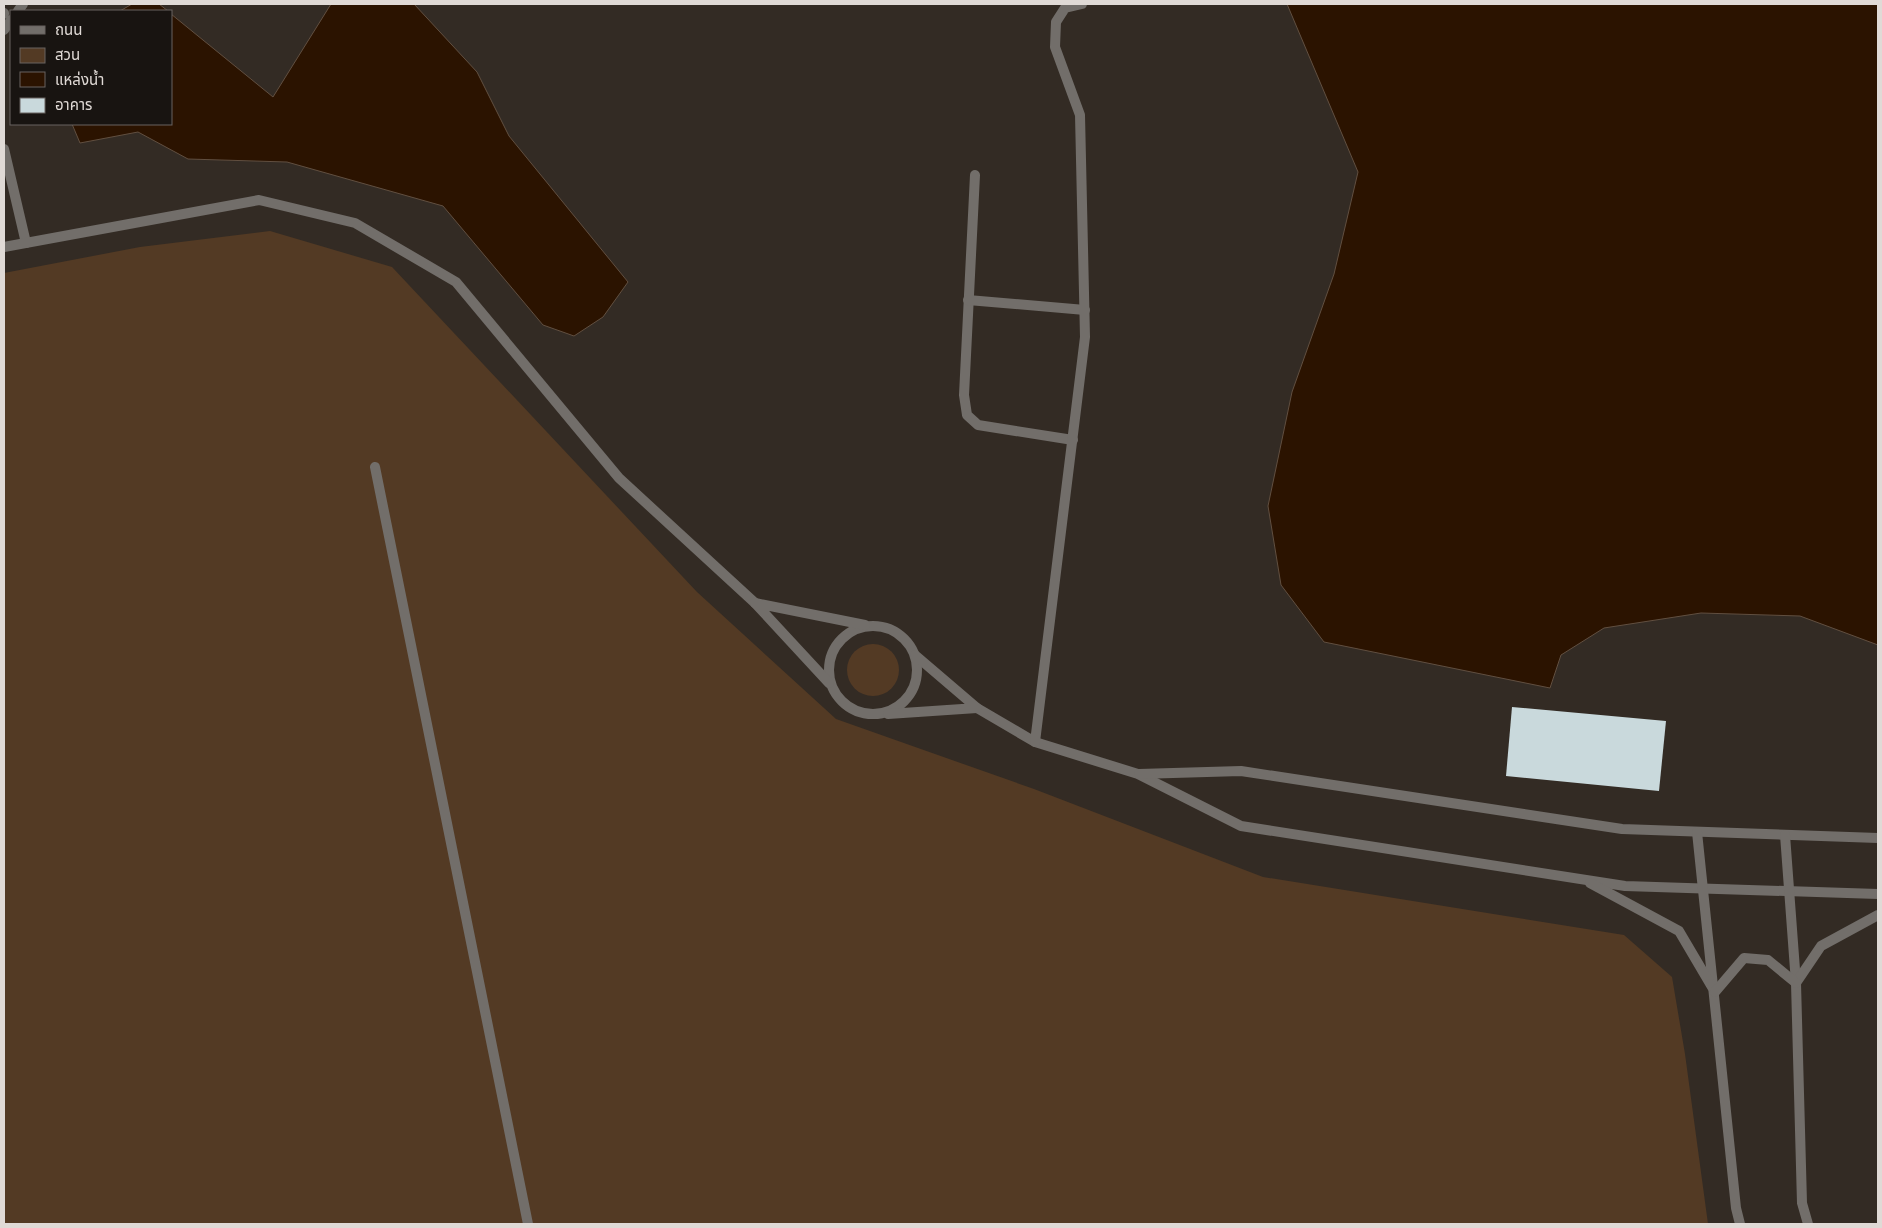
<svg xmlns="http://www.w3.org/2000/svg" width="1882" height="1228" font-family="Georgia,'Noto Sans Thai',serif">
	<style>
		.green { fill: #533a24 }
		.water { fill: #2b1300; stroke: #614f40 }
		.building { fill: #c9d9dc }
		.lines { fill: none; stroke-linecap: round; stroke-linejoin: round }
		.lane { stroke: #726e6a; stroke-width: 10 }
		.street { stroke: #726e6a; stroke-width: 10 }
	</style>
	<rect width="100%" height="100%" fill="#332b24"/>
	<g class="green">
		<path d="M270 231 392 267 697 592 836 719 1034 789 1263 877 1624 935 1672 977 1685 1054 1708 1224H4V273L140 247Z"/>
		<circle cx="873" cy="670" r="26"/>
	</g>
	<g class="water">
		<path d="M132 4H159L168 11H120Z"/>
		<path d="M331 4H414L477 72 509 136 628 282 603 317 574 336 543 325 443 206 287 162 188 159 138 132 80 143 72 124H171V14L273 97Z"/>
		<path d="M1287 4H1878V645L1800 616 1701 613 1604 628 1561 655 1550 688 1324 642 1281 585 1268 506 1292 392 1334 274 1358 172Z"/>
	</g>
	<path class="building" d="M1512 707 1666 721 1659 791 1506 776Z"/>
	<g class="lines">
		<g class="lane">
			<path d="M975 175 964 395 967 415 978 425 1073 440"/>
			<path d="M968 300 1085 310"/>
		</g>
		<g class="street">
			<path d="M18 11 23 4"/>
			<path d="M4 13V14"/>
			<path d="M4 30 11 20"/>
			<path d="M4 149 26 243"/>
			<path d="M4 247 259 200 355 223 456 282 619 478 755 603"/>
			<path d="M375 467 528 1224"/>
			<circle cx="873" cy="670" r="44"/>
			<path d="M829 683 755 603 865 625"/>
			<path d="M977 708 1035 742 1138 774 1241 826 1625 886 1878 894"/>
			<path d="M888 714 977 708 915 655"/>
			<path d="M1035 742 1085 337 1080 115 1055 47 1056 22 1065 8 1082 4"/>
			<path d="M1139 774 1241 771 1622 829 1878 838"/>
			<path d="M1697 832 1736 1208 1740 1224"/>
			<path d="M1785 835 1796 983 1802 1203 1808 1224"/>
			<path d="M1590 883 1679 931 1712 987"/>
			<path d="M1796 983 1821 946 1878 915"/>
			<path d="M1715 992 1744 958 1768 960 1796 983"/>
		</g>
	</g>
	<rect width="1882" height="1228" fill="none" stroke="#e0dad6" stroke-width="10"/>
	<rect x="10" y="10" width="162" height="115" fill="#181411" stroke="#686360"/>
	<rect x="20" y="26" width="25" height="8" fill="#726e6a" stroke="#686360"/>
	<text x="55" y="35" font-size="15" fill="#e0dad6">ถนน</text>
	<rect x="20" y="48" width="25" height="15" fill="#533a24" stroke="#686360"/>
	<text x="55" y="60" font-size="15" fill="#e0dad6">สวน</text>
	<rect x="20" y="72" width="25" height="15" fill="#2b1300" stroke="#686360"/>
	<text x="55" y="85" font-size="15" fill="#e0dad6">แหล่งน้ำ</text>
	<rect x="20" y="98" width="25" height="15" fill="#c9d9dc" stroke="#686360"/>
	<text x="55" y="110" font-size="15" fill="#e0dad6">อาคาร</text>
</svg>
